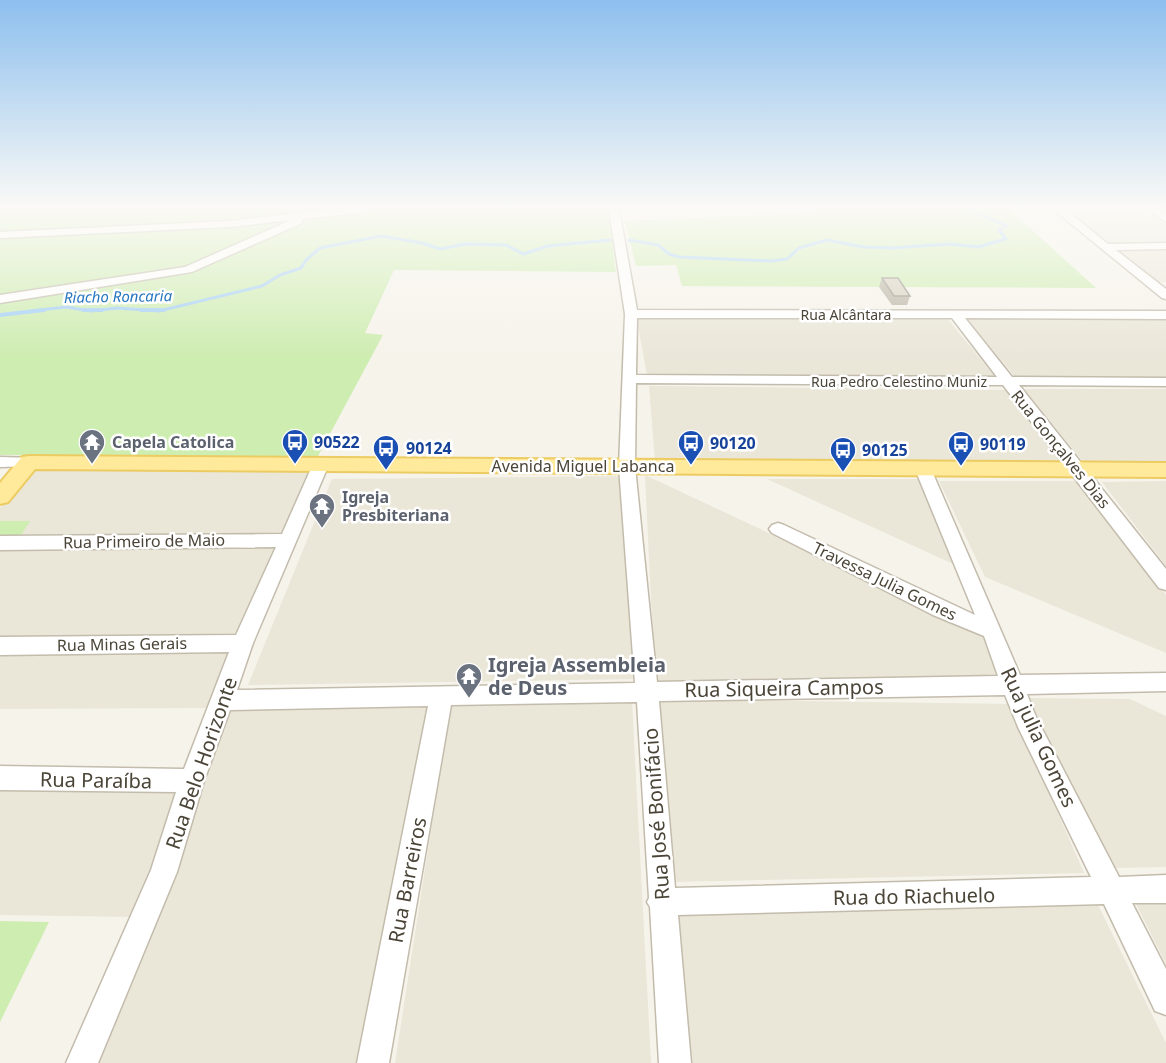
<svg xmlns="http://www.w3.org/2000/svg" width="1166" height="1063" font-family="'Noto Sans',sans-serif">
	<style>
		.residential { fill: #eae6d8 }
		.green { fill: #ceedb1 }
		.lines { fill: none; stroke-linecap: round; stroke-linejoin: round }
		.stream-far1 { stroke: #a4cff6; stroke-width: 3 }
		.stream { stroke: #a4cff6; stroke-width: 4 }
		.minor-casing { stroke: #c3bcac; stroke-width: 3 }
		.major-casing { stroke: #eccc62; stroke-width: 4 }
		.minor { fill: #fff; fill-rule: evenodd }
		.major { fill: #ffe99b; fill-rule: evenodd }
		.wall { fill: #bbb3a4 }
		.building { fill: #d9d0bf; stroke: #989286; stroke-width: 1.5 }
		.labels { text-anchor: middle; dominant-baseline: central; stroke-width: 5; stroke-linejoin: round; paint-order: stroke }
		.far-street-label { font-size: 14px; fill: #4b4538; stroke: #fff }
		.far-water-label { font-size: 15px; font-style: italic; fill: #2776c0; stroke: #fff }
		.worship-label { font-size: 16px; font-weight: bold; fill: #5b616d; stroke: #fff; text-anchor: start }
		.transit-label { font-size: 16px; font-weight: bold; fill: #164399; stroke: #fff; text-anchor: start }
		.street-label { font-size: 16px; fill: #4b4538; stroke: #fff }
		.near-worship-label { font-size: 20px; font-weight: bold; fill: #5b616d; stroke: #fff; text-anchor: start }
		.near-street-label { font-size: 20px; fill: #4b4538; stroke: #fff }
	</style>
	<rect width="100%" height="100%" fill="#f6f3eb"/>
	<g class="residential">
		<path d="M1145 210 1166 224V244H1111L1066 211Z"/>
		<path d="M1116 250H1166V282H1157Z"/>
		<path d="M636 316 947 318 995 377 647 375Z"/>
		<path d="M967 319H1166V378L1017 379Z"/>
		<path d="M649 386 1005 390 1062 463 655 461Z"/>
		<path d="M1024 389H1166V464H1085Z"/>
		<path d="M33 468 314 470 283 537 0 539V508Z"/>
		<path d="M645 475 984 634 1010 678 655 683Z"/>
		<path d="M622 476 635 679 248 685 332 479Z"/>
		<path d="M767 479H921L962 568Z"/>
		<path d="M939 481H1076L1166 595V653L985 577Z"/>
		<path d="M1166 481V566L1102 482Z"/>
		<path d="M279 544 239 636 0 639V547Z"/>
		<path d="M235 649 209 708 0 709V652Z"/>
		<path d="M1028 698 1130 699 1166 716V867L1115 868Z"/>
		<path d="M659 699 1010 704 1084 873 671 882Z"/>
		<path d="M451 701 632 702 651 1063H395Z"/>
		<path d="M431 705 366 1063H91L228 708Z"/>
		<path d="M0 788 182 791 134 917 0 915Z"/>
		<path d="M1135 902H1166V964Z"/>
		<path d="M1097 903 1166 1043V1063H686L672 912Z"/>
	</g>
	<g class="green">
		<path d="M0 209H608L616 272 394 270 365 333 383 335 317 458 0 455Z"/>
		<path d="M819 209H1009L1096 288 682 286 676 265 636 266 625 221 812 213Z"/>
		<path d="M0 521H30L21 535H0Z"/>
		<path d="M0 921 49 922 0 1022Z"/>
	</g>
	<g class="lines">
		<g class="stream-far1">
			<path d="M629 240 658 245 669 254 679 257 771 261 787 259 799 248 827 240 863 247 893 248 949 244 978 247 1006 239 999 230 1007 226 967 209"/>
			<path d="M31 311 66 307 91 311 117 308 159 311 262 286 280 275 301 268 306 260 320 248 381 236 422 243 440 249 466 244 506 245 523 254 548 246 610 240"/>
		</g>
		<g class="stream">
			<path d="M83 310H102"/>
			<path d="M141 310H164"/>
			<path d="M0 315 44 310"/>
		</g>
		<g class="minor-casing">
			<g id="minor">
				<path d="M336 209H371L366 212 302 219V223L192 272 0 303V295L185 267 291 220 230 227 0 238V232L230 221Z"/>
				<path d="M609 209H619L637 310 1166 311V319L965 318 1012 377 1166 378V386L1019 385 1166 569V590L1159 588 1003 385 636 383 635 467 657 682 998 676 984 636 933 615 772 533 769 529 772 525 778 523 784 525 975 615 915 469 917 465H929L931 469 1020 675 1166 673V691L1027 694 1036 717 1119 877 1166 875V903H1132L1166 969V1015L1155 1011 1104 904 678 915 691 1063H659L650 907 647 902 649 898 637 702 451 705 389 1063H357L428 706 230 710 204 781 177 872 98 1063H66L151 870 176 792 0 790V766L184 769 229 652 0 655V637L236 635 276 547 0 550V536L282 534 313 464 315 460H327L329 464 253 643 237 690 635 683 619 467 625 314ZM637 318H952L997 377 636 375ZM1005 695 1018 727 1091 877 675 888 659 701Z"/>
				<path d="M1053 209H1065L1108 244 1166 243V249L1116 250 1166 289V299L1162 298Z"/>
				<path d="M1147 209H1159L1166 214V222Z"/>
				<path d="M0 457 35 458 37 462 35 466 0 467Z"/>
			</g>
		</g>
		<g class="major-casing">
			<path id="major" d="M29 456 1166 463V477L35 469 8 502 0 504V483L22 457Z"/>
		</g>
		<use href="#minor" class="minor"/>
		<use href="#major" class="major"/>
	</g>
	<path class="wall" d="M882 278 910 296 907 305H892L879 287Z"/>
	<path class="building" d="M882 278H898L910 296H894Z"/>
	<linearGradient id="sky" x2="0" y2="1"><stop stop-color="#8dbfee"/><stop offset="0.58" stop-color="#fbfaf6"/><stop offset="1" stop-color="#fbfaf6" stop-opacity="0"/></linearGradient>
	<rect width="1166" height="358" fill="url(#sky)"/>
	<defs>
		<g id="temple-pin" transform="scale(1.35)"><path d="M0 17L-7.5 6A9.5 9.5 0 1 1 7.5 6Z" fill="#6b7280" stroke="#fff"/><path d="M0-6L5-2H3V0L6.5 2.5H4V6H1.5V3h-3V6H-4V2.5H-6.5L-3 0V-2H-5Z" fill="#fff"/></g>
		<g id="bus-pin" transform="scale(1.35)"><path d="M0 17L-7.5 6A9.5 9.5 0 1 1 7.5 6Z" fill="#1a4fb4" stroke="#fff"/><path d="M-5-6H5V4H4V6H2V4H-2V6H-4V4H-5ZM-3.5-4V0h7V-4ZM-3.5 1.2v1.5H-2V1.2ZM2 1.2v1.5H3.5V1.2Z" fill="#fff"/></g>
	</defs>
	<g fill-rule="evenodd">
		<use href="#temple-pin" x="92" y="442"/>
		<use href="#bus-pin" x="295" y="442"/>
		<use href="#bus-pin" x="691" y="443"/>
		<use href="#bus-pin" x="961" y="444"/>
		<use href="#bus-pin" x="386" y="448"/>
		<use href="#bus-pin" x="843" y="450"/>
		<use href="#temple-pin" x="322" y="506"/>
		<use href="#temple-pin" x="469" y="676"/>
	</g>
	<g class="labels">
		<g class="far-street-label">
			<text x="846" y="314">Rua Alcântara</text>
			<text x="899" y="381">Rua Pedro Celestino Muniz</text>
		</g>
		<g class="far-water-label">
			<text transform="translate(118 296) rotate(-1)">Riacho Roncaria</text>
		</g>
		<g class="worship-label">
			<text x="112" y="442">Capela Catolica</text>
			<text x="342" y="497">Igreja<tspan x="342" dy="18">Presbiteriana</tspan></text>
		</g>
		<g class="transit-label">
			<text x="314" y="442">90522</text>
			<text x="710" y="443">90120</text>
			<text x="980" y="444">90119</text>
			<text x="406" y="448">90124</text>
			<text x="862" y="450">90125</text>
		</g>
		<g class="street-label">
			<text transform="translate(1061 449) rotate(51)">Rua Gonçalves Dias</text>
			<text x="583" y="466">Avenida Miguel Labanca</text>
			<text transform="translate(144 541) rotate(-1)">Rua Primeiro de Maio</text>
			<text transform="translate(885 581) rotate(26)">Travessa Julia Gomes</text>
			<text transform="translate(122 644) rotate(-1)">Rua Minas Gerais</text>
		</g>
		<g class="near-worship-label">
			<text x="488" y="664">Igreja Assembleia<tspan x="488" dy="23">de Deus</tspan></text>
		</g>
		<g class="near-street-label">
			<text transform="translate(784 688) rotate(-1)">Rua Siqueira Campos</text>
			<text transform="translate(1039 737) rotate(65)">Rua julia Gomes</text>
			<text transform="translate(201 763) rotate(-71)">Rua Belo Horizonte</text>
			<text transform="translate(96 780) rotate(1)">Rua Paraíba</text>
			<text transform="translate(656 814) rotate(-94)">Rua José Bonifácio</text>
			<text transform="translate(407 880) rotate(-79)">Rua Barreiros</text>
			<text transform="translate(914 896) rotate(-1)">Rua do Riachuelo</text>
		</g>
	</g>
</svg>
